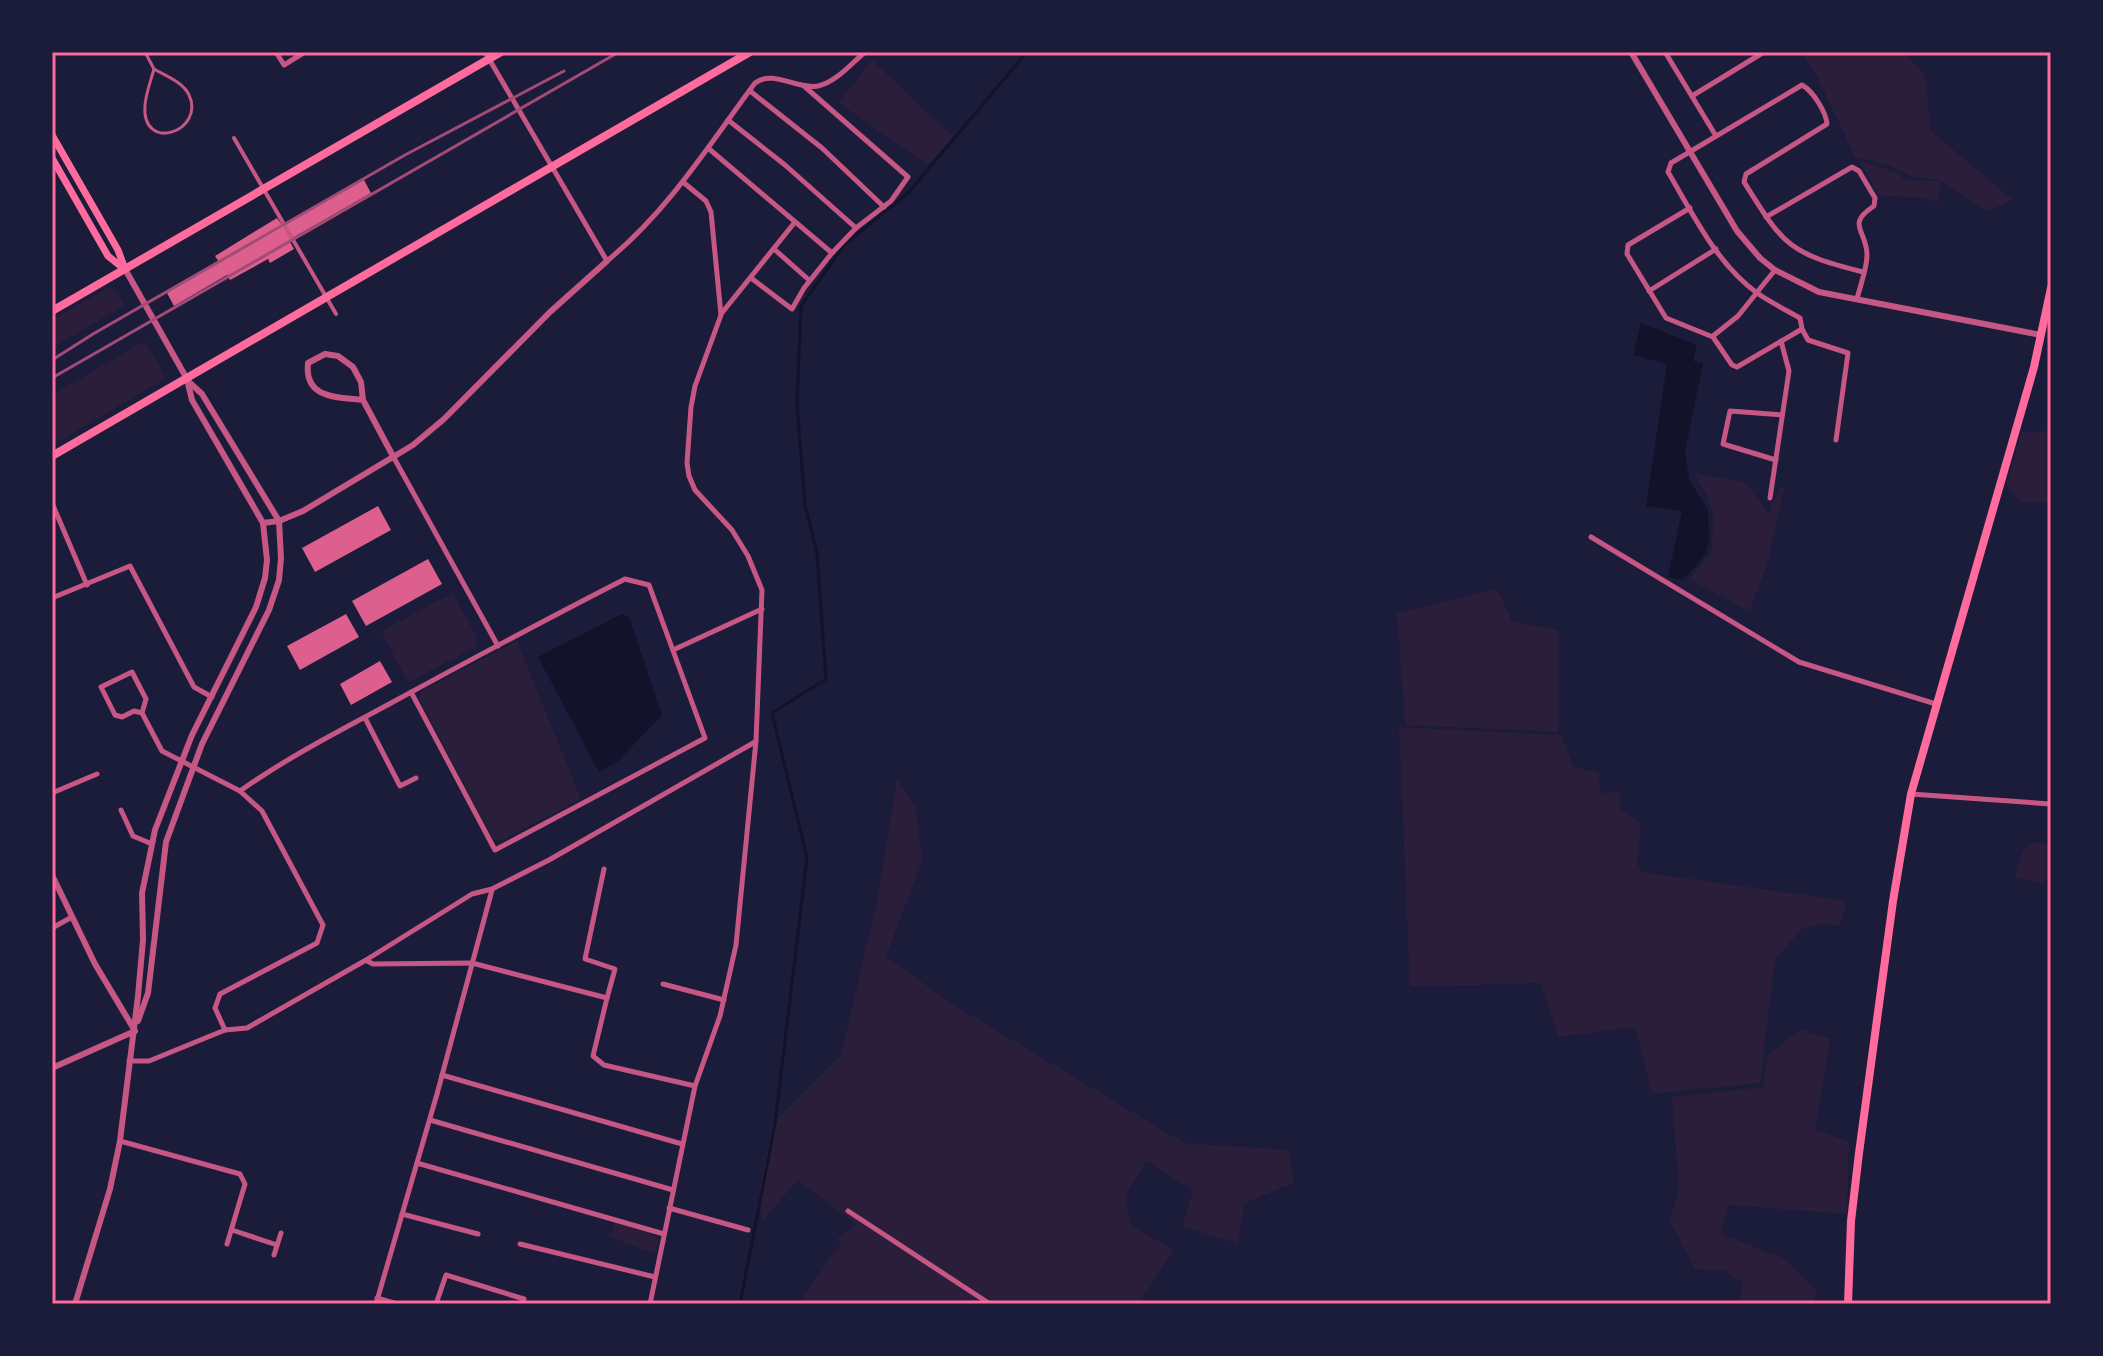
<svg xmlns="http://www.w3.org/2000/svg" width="2103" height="1356" font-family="'Work Sans',sans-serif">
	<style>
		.green { fill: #2a1e3b }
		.water { fill: #12122b }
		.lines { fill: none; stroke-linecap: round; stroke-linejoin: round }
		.stream { stroke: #12122b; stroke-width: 3 }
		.building { fill: #dd5f8e }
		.service { stroke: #c65784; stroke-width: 3 }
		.pedestrian { stroke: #c65784; stroke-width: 4 }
		.minor { stroke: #c65784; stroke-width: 5 }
		.tertiary { stroke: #c65784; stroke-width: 6 }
		.secondary { stroke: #ff6b9d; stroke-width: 7 }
		.primary { stroke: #ff6b9d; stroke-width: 8 }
		.trunk { stroke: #ff6b9d; stroke-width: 8 }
		.rail { stroke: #a44b75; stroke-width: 3 }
		.neatline { fill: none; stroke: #ff6b9d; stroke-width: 3 }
	</style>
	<rect width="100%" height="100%" fill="#1b1b3a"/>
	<g class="green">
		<path d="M1802 52H1903L1925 75 1931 131 2013 200 1988 211 1941 181 1938 203 1925 198 1886 196 1881 198 1859 161 1896 172 1906 181H1940L1911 176 1888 165 1855 157 1817 76Z"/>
		<path d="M872 60 953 137 928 165 839 103Z"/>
		<path d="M107 288 115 289 125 305 52 348V320Z"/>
		<path d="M145 341 165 376 163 380 52 445V395Z"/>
		<path d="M2051 431V502H2022L2006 485 2022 432Z"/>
		<path d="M1694 473 1746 483 1768 514 1780 487 1784 489 1767 565 1749 611 1689 579 1711 554 1714 517 1707 496Z"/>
		<path d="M1497 589 1512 621 1558 630V732L1405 725 1397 613Z"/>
		<path d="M453 593 476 636V647L408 682 381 631Z"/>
		<path d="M517 641 581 799 501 841 493 839 419 699 422 691Z"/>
		<path d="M1399 727 1561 735 1574 767 1599 773 1600 793 1619 791 1621 809 1641 823 1637 863 1642 872 1847 901 1840 926 1823 923 1802 929 1775 959 1760 1083 1652 1094 1635 1027 1558 1037 1541 983 1410 987Z"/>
		<path d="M897 779 916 806 922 862 886 956 949 1002 1184 1143 1289 1150 1294 1183 1245 1203 1238 1244 1182 1226 1193 1190 1146 1161 1126 1196 1130 1225 1174 1250 1139 1304H799L834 1252 841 1247 837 1239 856 1224 797 1180 762 1223 760 1186 773 1123 841 1055 877 900Z"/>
		<path d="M2034 842 2051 844V878L2042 884 2015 877 2023 851Z"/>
		<path d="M1801 1029 1830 1039 1815 1129 1849 1142 1847 1214 1728 1205 1721 1234 1786 1259 1817 1292 1812 1304H1738L1743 1283 1725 1271 1695 1269 1669 1219 1679 1191 1672 1097 1763 1087 1768 1055Z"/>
		<path d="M616 1221 659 1238 655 1254 610 1237Z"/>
	</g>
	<g class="water">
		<path d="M1641 323 1697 345 1693 361 1703 363 1685 452 1689 480 1708 509 1709 539 1706 554 1683 580 1668 577 1682 511 1646 506 1667 364 1633 355Z"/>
		<path d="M622 614 629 617 662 715 617 762 599 772 538 657Z"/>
	</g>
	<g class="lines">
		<path class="stream" d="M740 1304 775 1124 807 858 772 713 826 679 817 553 805 505 797 405 801 306 844 245 909 192 1027 52"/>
	</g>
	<g class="building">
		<path d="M364 180 371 193 289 240 294 249 270 263 268 259 230 280 227 275 174 306 167 293 219 262 215 256 277 218 282 225Z"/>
		<path d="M378 506 391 530 315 572 302 548Z"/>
		<path d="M428 559 442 584 366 626 352 601Z"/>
		<path d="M346 614 359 637 300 670 287 646Z"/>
		<path d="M380 661 392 682 351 705 340 684Z"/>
	</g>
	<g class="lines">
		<g class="service">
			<path d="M145 52 154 69"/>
			<path d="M154 69C166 76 183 82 189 95 206 131 141 154 145 105 146 93 151 80 154 69Z"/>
		</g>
		<path class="pedestrian" d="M234 138 336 314"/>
		<g class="minor">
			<path d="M276 52 284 65 305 52"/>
			<path d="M485 52 607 261C668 211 709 145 755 83 774 69 796 90 818 86 836 82 851 64 865 52"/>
			<path d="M1665 52 1716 136"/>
			<path d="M750 91 822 148 884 207"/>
			<path d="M1692 96 1764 52"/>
			<path d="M728 120 785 165 856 228"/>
			<path d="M708 148 832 253"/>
			<path d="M1690 208 1628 245 1627 254 1666 318 1713 337 1732 365 1737 367 1802 329 1800 318C1786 310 1770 302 1757 293 1716 263 1693 214 1668 172L1671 163 1802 85C1813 91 1826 112 1827 124L1746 174 1744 182C1784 246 1788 253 1863 272"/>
			<path d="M1766 217 1852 167 1859 171 1875 198 1874 206C1845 225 1867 230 1867 255 1867 269 1860 286 1857 299"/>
			<path d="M774 249 809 280"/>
			<path d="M751 278 792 309 804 288 832 253 856 228 891 201 908 177 804 86"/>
			<path d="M1649 291 1716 249"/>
			<path d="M721 314 795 222"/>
			<path d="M1802 329 1808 340 1848 353 1836 440"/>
			<path d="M1713 336 1738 316 1775 270"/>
			<path d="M394 458 498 646"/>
			<path d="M1776 460 1723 444 1730 411 1782 415"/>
			<path d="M1770 498 1789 371 1781 341"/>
			<path d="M52 503 87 585"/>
			<path d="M1591 537 1799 662 1936 704"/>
			<path d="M52 598 130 566 194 687 212 697"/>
			<path d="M673 650 762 609"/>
			<path d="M142 713 146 699 132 672 101 687 115 715 122 717 134 711 142 713 162 751 240 791 262 811 323 925 317 943 220 994 215 1008 225 1030"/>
			<path d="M365 718 400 786 416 778"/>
			<path d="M240 791C288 757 341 730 393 702 470 660 547 619 625 579L649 585 705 738 495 850 411 692"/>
			<path d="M52 793 97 774"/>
			<path d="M1911 794 2051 804"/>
			<path d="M121 810 133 836 152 844"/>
			<path d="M604 869 585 959 615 969 607 998"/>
			<path d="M52 928 72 917"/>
			<path d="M367 961 373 964 472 963 607 998 593 1056 604 1065 695 1086"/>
			<path d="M663 984 724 1000"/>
			<path d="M129 1061H149L225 1030 247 1028 366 960 472 894 492 889 549 860 755 742"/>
			<path d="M442 1075 682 1144"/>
			<path d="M430 1120 673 1190"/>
			<path d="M120 1141 240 1174 245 1184 227 1244"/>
			<path d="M417 1163 664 1234"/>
			<path d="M669 1208 748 1230"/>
			<path d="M848 1211 990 1304"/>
			<path d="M402 1214 478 1234"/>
			<path d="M232 1230 277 1245"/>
			<path d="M520 1244 655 1277"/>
			<path d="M274 1255 281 1233"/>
			<path d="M377 1298 397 1304"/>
			<path d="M376 1304 437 1094 492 890"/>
			<path d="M436 1304 446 1275 524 1299 523 1304"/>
			<path d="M650 1304 695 1086 720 1016 736 945 756 741 762 590 748 556 732 530 695 490 689 476 687 463 691 407 695 386 721 315 711 212 706 201 683 182"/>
		</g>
		<g class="tertiary">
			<path d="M1631 52 1737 231 1760 258 1775 270 1819 292 2041 335"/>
			<path d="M363 400C337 397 304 399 308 363L325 354 338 356 353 367 361 382 363 400 394 458"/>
			<path d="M263 523 279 521 303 511 413 445 444 419 550 312 607 261"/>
			<path d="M52 875 95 964 135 1031"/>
			<path d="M138 1021 148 993 166 842 202 744 269 610 279 580 281 558 279 521 202 394 189 382"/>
			<path d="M52 1068 135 1031"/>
			<path d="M75 1304 110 1189 120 1141 138 996 143 940 142 893 155 830 192 735 256 607 265 578 267 560 263 523 192 400 187 379 125 269"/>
		</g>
		<g class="secondary">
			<path d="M52 135 118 250 125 269"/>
			<path d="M52 158 108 256 123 268"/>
		</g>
		<path class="primary" d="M1848 1304 1851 1221 1859 1153 1893 901 1911 794 2034 367 2051 288"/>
		<g class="trunk">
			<path d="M52 311 501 52"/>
			<path d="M52 456 750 52"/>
		</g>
		<g class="rail">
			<path d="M52 360 93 334 405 155 564 71"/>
			<path d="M52 378 619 52"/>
		</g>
	</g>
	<rect width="2103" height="1356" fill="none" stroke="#1b1b3a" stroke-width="108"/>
	<rect x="54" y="54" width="1995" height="1248" class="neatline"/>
</svg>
